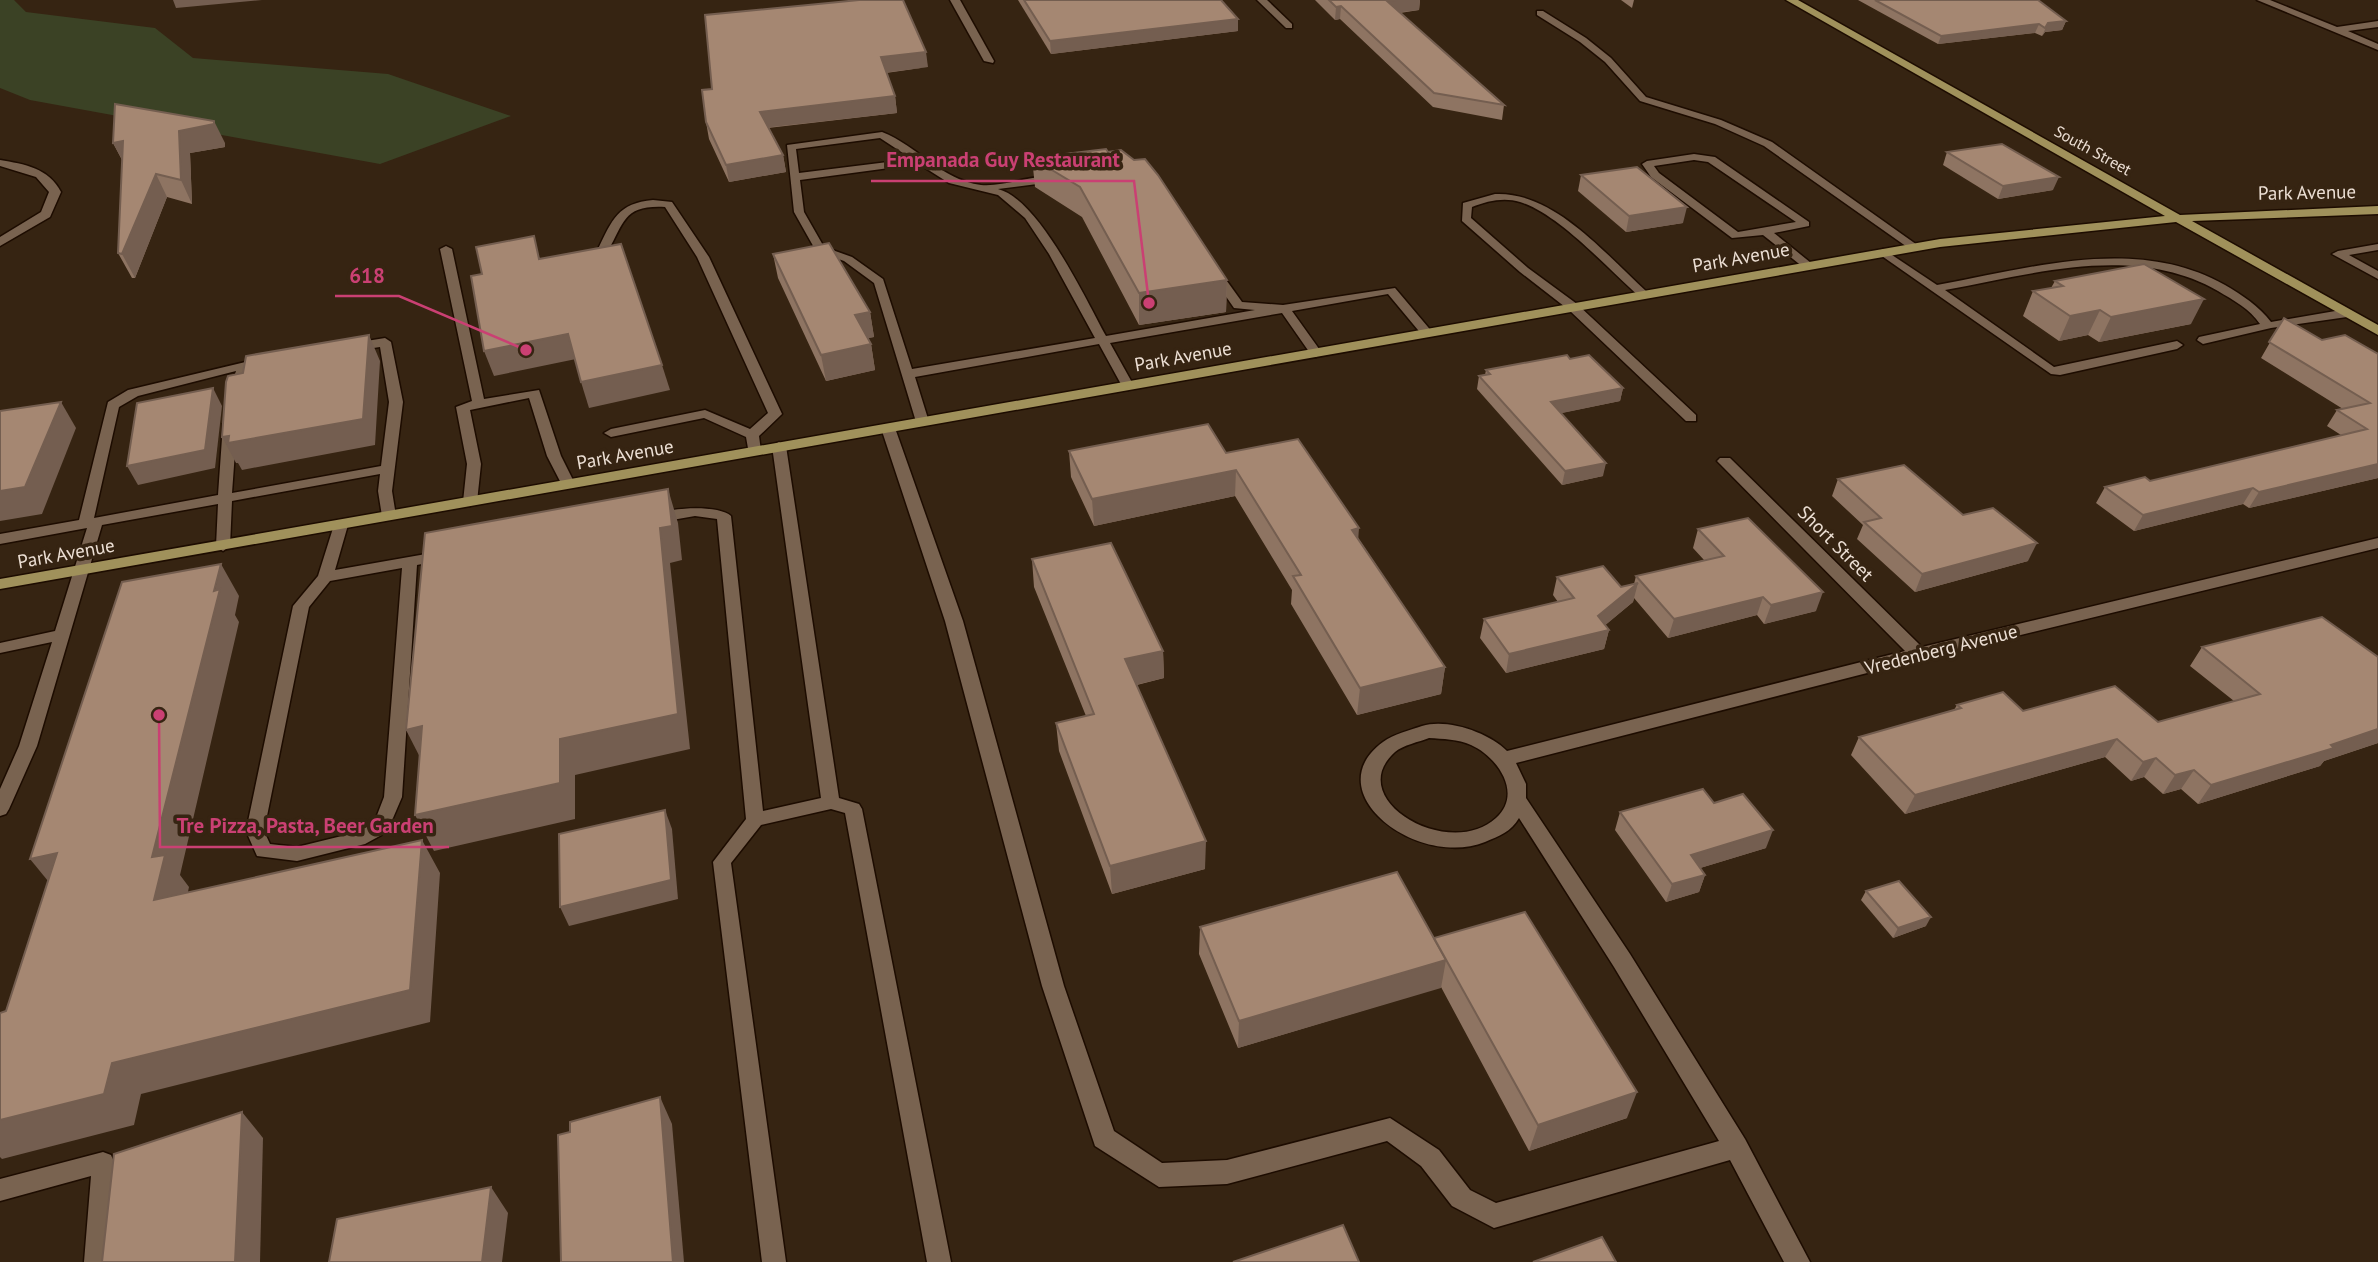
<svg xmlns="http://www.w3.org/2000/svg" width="2378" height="1262" font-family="'PT Sans',sans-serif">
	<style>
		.green { fill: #3b4225 }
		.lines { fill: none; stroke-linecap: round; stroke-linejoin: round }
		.lane-casing { stroke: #1d0c00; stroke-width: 3 }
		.street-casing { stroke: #1d0c00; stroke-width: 3 }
		.primary-casing { stroke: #1d0c00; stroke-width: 3 }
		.lane { fill: #796350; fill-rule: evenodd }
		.street { fill: #796350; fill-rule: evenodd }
		.primary { fill: #a0915b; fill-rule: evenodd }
		.wall { fill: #8e7462 }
		.shaded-wall { fill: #745e50 }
		.building { fill: #a58772; stroke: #745e50; stroke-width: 2 }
		.labels { text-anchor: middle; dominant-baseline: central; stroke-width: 7; stroke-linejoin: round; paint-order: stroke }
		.far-street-label { font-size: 16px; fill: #ecdfd4; stroke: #362412 }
		.street-label { font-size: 19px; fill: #ecdfd4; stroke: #362412 }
		.leader { fill: none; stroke: #ca4073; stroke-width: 2.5 }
		.callout-dot { fill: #ca4073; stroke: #362412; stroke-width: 2.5 }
		.callout-label { font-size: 21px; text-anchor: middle; font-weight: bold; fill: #ca4073; stroke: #362412; stroke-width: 7; stroke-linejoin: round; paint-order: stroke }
	</style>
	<rect width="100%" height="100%" fill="#362412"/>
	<path class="green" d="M0 0H14L26 12 155 28 193 58 388 74 511 116 380 164 30 100 0 88Z"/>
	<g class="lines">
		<g class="lane-casing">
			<g id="lane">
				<path d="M1537 11H1543L1586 38 1611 58 1646 97 1721 120 1772 142 1920 247 1910 249 1764 146 1715 124 1640 101 1605 62 1580 42 1537 15Z"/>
				<path d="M882 132C918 146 941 180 981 185 1005 187 1032 174 1057 177V181L1053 182 998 189C1039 199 1086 300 1106 336L1255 310 1234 308 1209 272 1215 269 1219 270 1242 302 1283 305 1395 288 1433 333 1427 337 1423 336 1388 294 1292 311 1322 353 1316 357 1312 356 1282 313 1110 343 1134 386 1128 390 1122 386 1099 344 915 377 929 422 922 426 917 425 874 283 844 261 816 251 794 212 787 145ZM880 138 912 159 799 173 796 149ZM919 164 949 183 998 195 1025 218 1049 254 1095 338 912 369 883 279 852 257 824 247 804 212 800 180Z"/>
				<path d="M1694 154 1715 157 1809 222V226L1774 233 1811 263V267H1803L1763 235 1732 238 1651 177 1642 164 1647 161ZM1694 160 1708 162 1796 222 1738 232 1659 173 1654 166Z"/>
				<path d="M1495 194C1554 191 1606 255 1647 292V296H1639C1608 269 1559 214 1520 202 1504 197 1487 201 1472 207L1471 218 1528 268 1577 304 1696 415V421H1686L1569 310 1520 272 1462 221 1463 203Z"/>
				<path d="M653 200 672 202 709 257 782 414 759 436 761 451 759 454H749L746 437 704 418 611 437 604 433 611 429 705 410 750 429 768 413 697 257 665 207C624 205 625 221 608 251L598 249C612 220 618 203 653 200Z"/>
				<path d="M2378 244V250L2349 255 2378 271V279L2332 254 2338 251Z"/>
				<path d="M446 246 452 249 484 399 539 390 561 456 575 484 573 487H563L547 456 529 398 470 410 481 464 477 502 470 506 463 502 467 464 456 407 472 401 440 249Z"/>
				<path d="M1883 249 1937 285C2031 268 2137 235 2225 285 2242 295 2259 306 2271 322L2347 309 2353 313 2347 317 2271 328 2203 344 2197 340 2199 337 2260 324C2250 309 2233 300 2218 291 2134 243 2034 274 1945 290L2054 367 2177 341 2183 345 2177 349 2060 375 2051 374 1879 254 1877 252Z"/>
				<path d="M385 338 391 342 403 402 392 491 396 516 394 519H384L382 516 378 491 380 474 232 501 230 546 223 551 216 546 218 504 102 525 37 746 9 809 6 814 0 816V789L19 746 52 642 0 653V643L55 631 87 528 0 544V534L79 520 108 402 128 390 266 357 270 358V364L249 368 240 395H230L229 392 236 371 138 396 119 407 94 518 218 495 223 424 230 420 237 424 232 493 381 466 389 402 380 347 354 351 348 347 354 343Z"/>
				<path d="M779 442 786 446 839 798 859 804 862 809 951 1262H927L845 813 831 809 761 825 731 863 786 1262H762L713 862 746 819 717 519 695 516 655 523 648 519C661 507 718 504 731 516L763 811 821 798 772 446Z"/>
				<path d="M341 521 348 525 335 570 443 551 450 556 448 559 417 565 402 797 387 832 365 844 297 861 257 856 246 831 293 606 318 576 334 525ZM402 568 384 797 374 823 354 833 297 847 270 844 264 831 309 607 330 581Z"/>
				<path d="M103 1152 111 1155 114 1162 108 1262H84L91 1176 0 1201V1179Z"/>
			</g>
		</g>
		<g class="street-casing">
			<g id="street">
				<path d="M950 0H960L994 61 993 63 984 61Z"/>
				<path d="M1257 0H1267L1292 24V28H1286Z"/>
				<path d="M2257 0H2270L2337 27 2378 21V27L2348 31 2378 44V50Z"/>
				<path d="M0 160C24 164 49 168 61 192L50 217 0 246V237L41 212 49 192 36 177 0 166Z"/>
				<path d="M888 424 895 428 963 621 1064 986 1114 1131 1162 1163 1227 1160 1390 1118 1439 1150 1470 1190 1496 1203 1719 1141 1614 967 1519 818C1511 832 1499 836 1485 842 1418 869 1315 792 1383 742 1393 734 1411 730 1422 726 1448 718 1489 733 1507 751L1905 651 1720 464 1717 461 1720 458H1730L1922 647 2378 538V548L1918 660 1516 763 1526 784V798L1630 954 1745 1139 1810 1262H1784L1730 1160 1494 1228 1452 1206 1421 1166 1387 1141 1227 1184 1159 1187 1095 1146 1042 986 945 621 881 428ZM1429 738C1443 739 1458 739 1471 745 1498 757 1523 794 1496 818 1449 861 1342 799 1395 752 1403 745 1419 742 1429 738Z"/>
			</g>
		</g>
		<g class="primary-casing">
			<path id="primary" d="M1786 0H1798L2180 215 2378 206V214L2192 221 2378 325V335L2176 222 1940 247 0 589V579L1940 239 2165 216Z"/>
		</g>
		<use href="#lane" class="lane"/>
		<use href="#street" class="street"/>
		<use href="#primary" class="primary"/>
	</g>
	<g class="wall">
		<path d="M1018 0H1221L1238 31 1051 54Z"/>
		<path d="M1315 0H1420L1419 10 1400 13 1504 105 1502 120 1433 107 1340 19 1335 20Z"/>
		<path d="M1621 0H1634L1632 8Z"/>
		<path d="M1858 0H2038L2066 21 2062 30 2045 32 2042 36 2035 33 1938 44Z"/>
		<path d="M928 67 886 73 895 96 897 113 768 128 783 155 786 172 729 182 709 139 706 122 702 90Z"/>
		<path d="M113 143H225V147L190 153 192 204 167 197 135 278H132L118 253 122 160Z"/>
		<path d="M1108 152 1227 280 1226 312 1139 325 1082 217 1035 187 1032 158Z"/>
		<path d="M1947 152 2053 190 1998 199 1943 165Z"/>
		<path d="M1581 175 1683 223 1626 232 1578 191Z"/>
		<path d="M773 254 870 312 874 337 867 338 871 344 875 370 826 381 778 278Z"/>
		<path d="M2055 281 2191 324 2099 342 2088 335 2059 341 2023 316 2033 291 2051 288Z"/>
		<path d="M2284 318 2322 340 2378 354V478L2249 508 2243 504 2134 531 2096 503 2105 487 2150 481 2341 435 2327 426 2337 410 2343 409 2261 358Z"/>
		<path d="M1570 359 1623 388 1620 401 1561 413 1603 476 1562 485 1477 389 1479 376 1485 375 1486 370Z"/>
		<path d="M1069 451 1226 453 1358 538 1445 667 1441 694 1357 715 1291 604 1292 590 1235 496 1094 526 1071 477Z"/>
		<path d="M1838 479 1963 515 2028 561 1915 592 1857 539 1863 525 1832 496Z"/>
		<path d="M1698 529 1816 611 1764 624 1757 615 1668 638 1634 598 1633 602 1605 625 1609 630 1604 649 1506 673 1480 638 1484 619 1558 602 1553 595 1557 577 1621 587 1634 584 1636 576 1704 560 1693 548Z"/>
		<path d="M1032 559 1163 651 1164 678 1137 685 1205 869 1112 894 1059 751 1056 723 1086 716 1034 587Z"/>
		<path d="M2202 647 2378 657V743L2324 761 2320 766 2198 804 2181 789 2163 794 2144 777 2131 781 2105 757 1905 814 1851 755 1859 737 1954 710 1957 705 2158 722 2234 701 2190 666Z"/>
		<path d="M1714 803 1766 848 1700 868 1705 875 1699 892 1666 902 1615 830 1620 812Z"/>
		<path d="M1866 891 1926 926 1893 938 1861 900Z"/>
		<path d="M1200 927 1434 938 1627 1118 1529 1151 1441 987 1238 1048 1199 954Z"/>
	</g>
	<g class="shaded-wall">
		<path d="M173 0H262L176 8Z"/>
		<path d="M1397 0H1420L1419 10 1386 14 1387 1Z"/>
		<path d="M1341 6 1340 19 1335 20 1336 7Z"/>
		<path d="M1238 19V31L1051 54 1050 41Z"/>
		<path d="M2066 21 2062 30 2045 32 2042 36 2048 23Z"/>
		<path d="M2039 24 2035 33 1938 44 1941 36Z"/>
		<path d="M926 52 928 67 883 73 881 57Z"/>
		<path d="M895 96 897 113 763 128 760 112Z"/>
		<path d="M214 121 225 143V147L190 153 192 204 181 180 179 131Z"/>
		<path d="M123 141 125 165 113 143Z"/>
		<path d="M783 155 786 172 729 182 726 165Z"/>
		<path d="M156 174 167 197 135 278 122 254Z"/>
		<path d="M2059 177 2053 190 1998 199 2003 186Z"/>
		<path d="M1687 207 1683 223 1626 232 1629 216Z"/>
		<path d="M1227 280 1226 312 1139 325V293Z"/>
		<path d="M2204 299 2191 324 2099 342 2111 317Z"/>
		<path d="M2100 310 2088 335 2059 341 2070 316Z"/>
		<path d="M870 312 874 337 859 340 855 315Z"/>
		<path d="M568 334 576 359 494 376 484 351Z"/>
		<path d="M369 335 380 361 375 445 242 470 238 463H236L222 437Z"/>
		<path d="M871 344 875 370 826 381 821 355Z"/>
		<path d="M662 365 670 390 589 408 581 382Z"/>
		<path d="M213 388 222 406 215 468 138 485 127 466Z"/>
		<path d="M1623 388 1620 401 1548 416 1551 402Z"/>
		<path d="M61 402 76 428 42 514 0 521V491Z"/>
		<path d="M1606 463 1603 476 1562 485 1565 471Z"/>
		<path d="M2378 464V478L2249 508 2259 492Z"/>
		<path d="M1236 470 1235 496 1094 526 1092 499Z"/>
		<path d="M2253 488 2243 504 2134 531 2143 515Z"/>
		<path d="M668 489 678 523 682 560 670 563 690 749 575 775V819L434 851 415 815 660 528Z"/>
		<path d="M1359 528 1357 556 1352 530Z"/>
		<path d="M2037 543 2028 561 1915 592 1922 574Z"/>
		<path d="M221 564 239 596 235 615 239 622 180 875 189 887 179 933 154 900 152 857Z"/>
		<path d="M1638 583 1633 602 1596 633 1609 630 1604 649 1506 673 1509 654 1598 616Z"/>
		<path d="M1823 592 1816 611 1764 624 1771 605Z"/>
		<path d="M1763 597 1757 615 1668 638 1674 619Z"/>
		<path d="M1163 651 1164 678 1127 687 1125 659Z"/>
		<path d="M1445 667 1441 694 1357 715 1360 688Z"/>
		<path d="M422 726 424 765 406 730Z"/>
		<path d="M2378 729V743L2324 761 2320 766 2198 804 2211 785Z"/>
		<path d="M2117 739 2105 757 1905 814 1915 795Z"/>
		<path d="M2156 758 2144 777 2131 781 2143 762Z"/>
		<path d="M2194 770 2181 789 2163 794 2175 775Z"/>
		<path d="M665 810 672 829 678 899 569 926 560 907Z"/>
		<path d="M1773 830 1766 848 1684 873 1691 855Z"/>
		<path d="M422 840 440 873 430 1022 141 1094 134 1125 2 1159 0 1157V1110L112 1063Z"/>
		<path d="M1206 841 1205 869 1112 894 1110 866Z"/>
		<path d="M57 853V892L30 859Z"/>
		<path d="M1705 875 1699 892 1666 902 1672 884Z"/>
		<path d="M1931 917 1926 926 1893 938 1898 928Z"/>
		<path d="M1446 960 1441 988 1238 1048 1239 1021Z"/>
		<path d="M1637 1092 1627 1118 1529 1151 1538 1125Z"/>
		<path d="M660 1097 672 1124 684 1262H673Z"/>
		<path d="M242 1112 263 1138 260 1262H235Z"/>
		<path d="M491 1187 508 1213 502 1262H482Z"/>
	</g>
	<g class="building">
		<path d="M859 0H903L926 52 881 57 895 96 760 112 783 155 726 165 706 122 702 90 712 89 705 15Z"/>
		<path d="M1024 0H1221L1238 19 1050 41Z"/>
		<path d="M1329 0H1397L1387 1 1504 105 1434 93 1341 6 1336 7Z"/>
		<path d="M1875 0H2038L2066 21 2048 23 2045 28 2039 24 1941 36Z"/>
		<path d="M115 104 214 121V124L179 131 181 180 156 174 122 254 118 253 123 141 113 143Z"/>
		<path d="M2002 144 2059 177 2003 186 1947 152Z"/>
		<path d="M1106 149 1108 152 1121 150 1134 160 1145 159 1158 175 1227 280 1139 293 1080 187 1032 158Z"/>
		<path d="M1637 167 1687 207 1629 216 1581 175Z"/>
		<path d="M534 236 539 259 621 244 662 365 581 382 568 334 484 351 471 276 482 274 476 247Z"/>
		<path d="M829 243 870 312 855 315 871 344 821 355 773 254Z"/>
		<path d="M2144 264 2204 299 2111 317 2100 310 2070 316 2033 291 2063 286 2055 281Z"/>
		<path d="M2284 318 2322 340 2345 335 2378 354V464L2259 492 2253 488 2143 515 2105 487 2145 477 2150 481 2367 429 2337 410 2370 403 2269 342Z"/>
		<path d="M369 335 363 419 228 443 229 436 222 437 226 382 228 376 243 373 246 356Z"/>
		<path d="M1567 355 1570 359 1589 355 1623 388 1551 402 1606 463 1565 471 1479 376 1490 374 1486 370Z"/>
		<path d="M213 388 205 450 127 466 137 403Z"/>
		<path d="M61 402 25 487 0 491V411Z"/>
		<path d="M1208 424 1226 453 1298 439 1359 528 1352 530 1445 667 1360 688 1293 576 1301 575 1236 470 1092 499 1069 451Z"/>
		<path d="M1904 465 1963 515 1993 508 2037 543 1922 574 1864 522 1881 518 1838 479Z"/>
		<path d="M668 489 672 526 660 528 678 714 560 739V783L415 815 422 726 406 730 425 533Z"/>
		<path d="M1748 518 1823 592 1771 605 1763 597 1674 619 1636 576 1724 556 1698 529Z"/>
		<path d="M1111 543 1163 651 1125 659 1206 841 1110 866 1056 723 1094 714 1032 559Z"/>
		<path d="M221 564 214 591 220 589 152 857 165 855 154 900 422 840 410 990 112 1063 104 1094 0 1120V1013L6 1011 57 853 30 859 122 582Z"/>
		<path d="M1603 566 1621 587 1638 583 1598 616 1609 630 1509 654 1484 619 1574 598 1557 577Z"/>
		<path d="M2322 617 2378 657V729L2331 745 2334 748 2211 785 2194 770 2175 775 2156 758 2143 762 2117 739 1915 795 1859 737 1961 708 1957 705 2003 692 2023 711 2115 686 2158 722 2260 694 2202 647Z"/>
		<path d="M1703 789 1714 803 1743 794 1773 830 1691 855 1705 875 1672 884 1620 812Z"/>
		<path d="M665 810 671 880 560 907 559 834Z"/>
		<path d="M1397 872 1446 960 1239 1021 1200 927Z"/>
		<path d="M1899 881 1931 917 1898 928 1866 891Z"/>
		<path d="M1525 912 1637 1092 1538 1125 1434 938Z"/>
		<path d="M660 1097 673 1262H561L558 1135 570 1132V1122Z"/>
		<path d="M242 1112 235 1262H102L114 1154Z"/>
		<path d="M491 1187 482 1262H329L337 1219Z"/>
		<path d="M1343 1225 1359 1262H1233Z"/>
		<path d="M1602 1237 1616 1262H1533Z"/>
	</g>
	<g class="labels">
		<g class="far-street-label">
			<text transform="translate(2093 150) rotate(29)">South Street</text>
		</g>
		<g class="street-label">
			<text transform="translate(2307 192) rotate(-1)">Park Avenue</text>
			<text transform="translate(1741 257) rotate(-10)">Park Avenue</text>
			<text transform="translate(1183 356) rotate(-10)">Park Avenue</text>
			<text transform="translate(625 454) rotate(-10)">Park Avenue</text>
			<text transform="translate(1836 543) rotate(45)">Short Street</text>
			<text transform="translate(66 553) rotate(-10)">Park Avenue</text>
			<text transform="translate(1941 649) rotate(-14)">Vredenberg Avenue</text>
		</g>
	</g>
	<path class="leader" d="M1149 303L1134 181H871M526 350L399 296H335M159 715L160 847H449"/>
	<g class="callout-dot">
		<circle cx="1149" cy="303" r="7"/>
		<circle cx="526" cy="350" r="7"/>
		<circle cx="159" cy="715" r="7"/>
	</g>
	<g class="callout-label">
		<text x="1003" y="167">Empanada Guy Restaurant</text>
		<text x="367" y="283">618</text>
		<text x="305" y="833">Tre Pizza, Pasta, Beer Garden</text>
	</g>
</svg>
